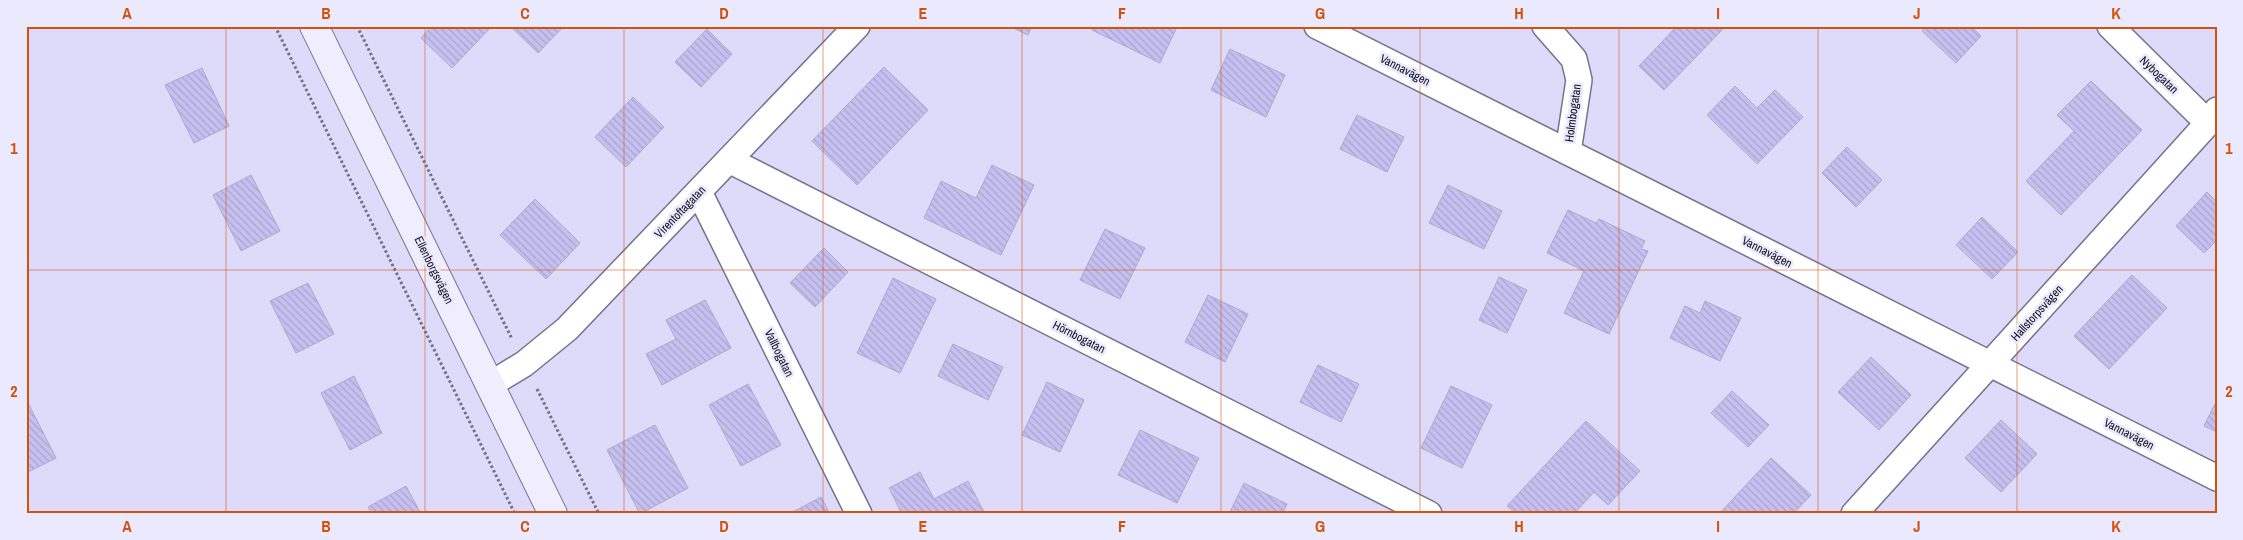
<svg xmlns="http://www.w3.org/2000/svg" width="2243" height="540" font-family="'Archivo Narrow',sans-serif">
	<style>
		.building { fill: url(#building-back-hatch); stroke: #adaac9 }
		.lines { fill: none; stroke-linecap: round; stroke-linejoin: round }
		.street-casing { stroke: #75718e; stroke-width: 28 }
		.secondary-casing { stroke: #75718e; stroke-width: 30 }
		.path { stroke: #727085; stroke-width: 3; stroke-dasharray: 2.5 2.5; stroke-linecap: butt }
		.street { stroke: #fff; stroke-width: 25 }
		.secondary { stroke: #f0eefe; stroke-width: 28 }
		.grid { fill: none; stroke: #d2520d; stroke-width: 1; stroke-opacity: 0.55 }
		.labels { text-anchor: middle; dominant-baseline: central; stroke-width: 5; stroke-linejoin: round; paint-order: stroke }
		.street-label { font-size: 12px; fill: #100f1a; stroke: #ebe9fd }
		.neatline { fill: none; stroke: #d2520d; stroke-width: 2 }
		.grid-label { font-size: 16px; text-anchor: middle; font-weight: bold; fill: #d2520d }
	</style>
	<defs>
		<pattern id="building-back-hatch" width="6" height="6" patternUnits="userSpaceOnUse" patternTransform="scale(1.25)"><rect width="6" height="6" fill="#c6c0f1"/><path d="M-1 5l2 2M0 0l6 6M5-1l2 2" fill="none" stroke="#a9a4ce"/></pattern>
	</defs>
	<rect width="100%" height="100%" fill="#dddafa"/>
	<g class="building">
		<path d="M432 26H492L452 68 421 38Z"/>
		<path d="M510 26H564L538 53Z"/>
		<path d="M1009 26H1032L1028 35Z"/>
		<path d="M1094 26H1176L1177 27 1160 63 1092 30Z"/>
		<path d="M1677 26H1718L1722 30 1664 90 1639 66Z"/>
		<path d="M1926 26H1971L1981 36 1956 63 1922 31Z"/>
		<path d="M707 29 732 54 701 87 675 62Z"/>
		<path d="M1230 49 1285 75 1266 117 1211 90Z"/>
		<path d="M884 67 928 110 857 185 812 141Z"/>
		<path d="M202 68 229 126 194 143 165 85Z"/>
		<path d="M2091 81 2142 130 2061 215 2026 181 2074 131 2057 115Z"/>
		<path d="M1735 86 1757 108 1775 90 1803 117 1757 164 1707 115Z"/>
		<path d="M633 97 664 127 626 167 595 137Z"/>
		<path d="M1357 115 1404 137 1387 172 1340 149Z"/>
		<path d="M1847 147 1882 180 1856 207 1822 173Z"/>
		<path d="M992 165 1034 185 1001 255 924 218 941 181 976 198Z"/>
		<path d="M251 175 280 231 241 251 213 195Z"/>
		<path d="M1448 185 1502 211 1484 249 1429 223Z"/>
		<path d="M2207 192 2217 202V240L2204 253 2176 226Z"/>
		<path d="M535 199 580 243 546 279 500 235Z"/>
		<path d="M1568 210 1596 223 1599 219 1645 241 1641 249 1648 251 1609 334 1564 313 1584 271 1547 253Z"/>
		<path d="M1982 217 2018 252 1992 279 1956 245Z"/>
		<path d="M1105 229 1145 248 1120 299 1080 280Z"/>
		<path d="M824 248 848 272 815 307 790 283Z"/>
		<path d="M2132 275 2167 308 2109 369 2074 336Z"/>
		<path d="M1499 277 1527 290 1507 333 1479 320Z"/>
		<path d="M893 278 936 299 900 373 857 353Z"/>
		<path d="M308 283 334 334 296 353 270 301Z"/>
		<path d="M1208 295 1248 314 1225 362 1185 342Z"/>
		<path d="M705 300 731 348 662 385 646 354 676 339 666 320Z"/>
		<path d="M1705 301 1741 318 1720 361 1670 338 1685 306 1700 313Z"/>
		<path d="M953 344 1003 367 988 400 938 376Z"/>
		<path d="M1871 357 1911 395 1879 430 1838 392Z"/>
		<path d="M1318 365 1359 384 1341 422 1300 402Z"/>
		<path d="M354 376 382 433 350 450 321 393Z"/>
		<path d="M1047 382 1084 400 1060 452 1022 435Z"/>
		<path d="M748 384 781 445 741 466 709 405Z"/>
		<path d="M1451 386 1492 405 1462 468 1421 448Z"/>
		<path d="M1732 391 1769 425 1748 447 1711 413Z"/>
		<path d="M26 399 56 458 26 473Z"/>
		<path d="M2217 400V432L2204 426Z"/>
		<path d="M2001 420 2037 454 2001 492 1965 458Z"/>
		<path d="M1586 421 1640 471 1608 505 1594 492 1574 514H1516L1507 506Z"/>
		<path d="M655 425 688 488 640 514 607 450Z"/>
		<path d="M1140 430 1199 458 1177 503 1118 475Z"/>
		<path d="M1771 458 1811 495 1793 514H1719Z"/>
		<path d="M920 472 934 499 968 481 985 514H902L889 488Z"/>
		<path d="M1244 483 1287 504 1282 514H1229Z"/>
		<path d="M406 486 421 514H372L368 507Z"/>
		<path d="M821 497 830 514H789Z"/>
	</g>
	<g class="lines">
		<g class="street-casing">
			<g id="street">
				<path d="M1317 26 2217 478"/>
				<path d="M1545 26 1574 59 1579 80 1568 152"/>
				<path d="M2110 26 2208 123"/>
				<path d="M729 160 1429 514"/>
				<path d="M699 192 859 514"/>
				<path d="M491 384 524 364 567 329 857 26"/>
				<path d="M1854 514 2208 123 2217 110"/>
			</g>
		</g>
		<g class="secondary-casing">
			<path id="secondary" d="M314 26 553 514"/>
		</g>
		<g class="path">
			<path d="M275 26 515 514"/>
			<path d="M357 26 512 339"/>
			<path d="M537 389 599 514"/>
		</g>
		<use href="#street" class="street"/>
		<use href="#secondary" class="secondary"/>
	</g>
	<path class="grid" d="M226 26V514M425 26V514M624 26V514M823 26V514M1022 26V514M1221 26V514M1420 26V514M1619 26V514M1818 26V514M2017 26V514M26 270H2217"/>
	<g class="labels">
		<g class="street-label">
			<text transform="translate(1405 70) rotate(27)">Vannavägen</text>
			<text transform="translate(2159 75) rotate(44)">Nybogatan</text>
			<text transform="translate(1573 113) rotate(-82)">Holmbogatan</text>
			<text transform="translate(680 212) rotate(-46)">Virentoftagatan</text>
			<text transform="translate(1767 252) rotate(27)">Vannavägen</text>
			<text transform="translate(434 270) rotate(64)">Ellenborgsvägen</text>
			<text transform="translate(2037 313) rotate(-48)">Hallstorpsvägen</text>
			<text transform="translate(1079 337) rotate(27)">Hörnbogatan</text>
			<text transform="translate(779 353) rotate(64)">Vallbogatan</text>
			<text transform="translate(2129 434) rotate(27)">Vannavägen</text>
		</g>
	</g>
	<rect width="2243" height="540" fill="none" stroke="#ebe9fd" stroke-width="55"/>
	<rect x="28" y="28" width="2188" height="484" class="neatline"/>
	<g class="grid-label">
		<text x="127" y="19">A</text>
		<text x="326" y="19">B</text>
		<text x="525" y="19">C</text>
		<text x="724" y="19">D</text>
		<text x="923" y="19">E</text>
		<text x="1122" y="19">F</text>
		<text x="1320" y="19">G</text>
		<text x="1519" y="19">H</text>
		<text x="1718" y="19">I</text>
		<text x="1917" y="19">J</text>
		<text x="2116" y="19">K</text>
		<text x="14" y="154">1</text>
		<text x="2229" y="154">1</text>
		<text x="14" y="397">2</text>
		<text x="2229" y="397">2</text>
		<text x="127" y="532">A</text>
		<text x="326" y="532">B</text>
		<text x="525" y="532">C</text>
		<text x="724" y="532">D</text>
		<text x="923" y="532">E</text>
		<text x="1122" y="532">F</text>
		<text x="1320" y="532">G</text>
		<text x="1519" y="532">H</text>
		<text x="1718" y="532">I</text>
		<text x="1917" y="532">J</text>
		<text x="2116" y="532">K</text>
	</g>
</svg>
